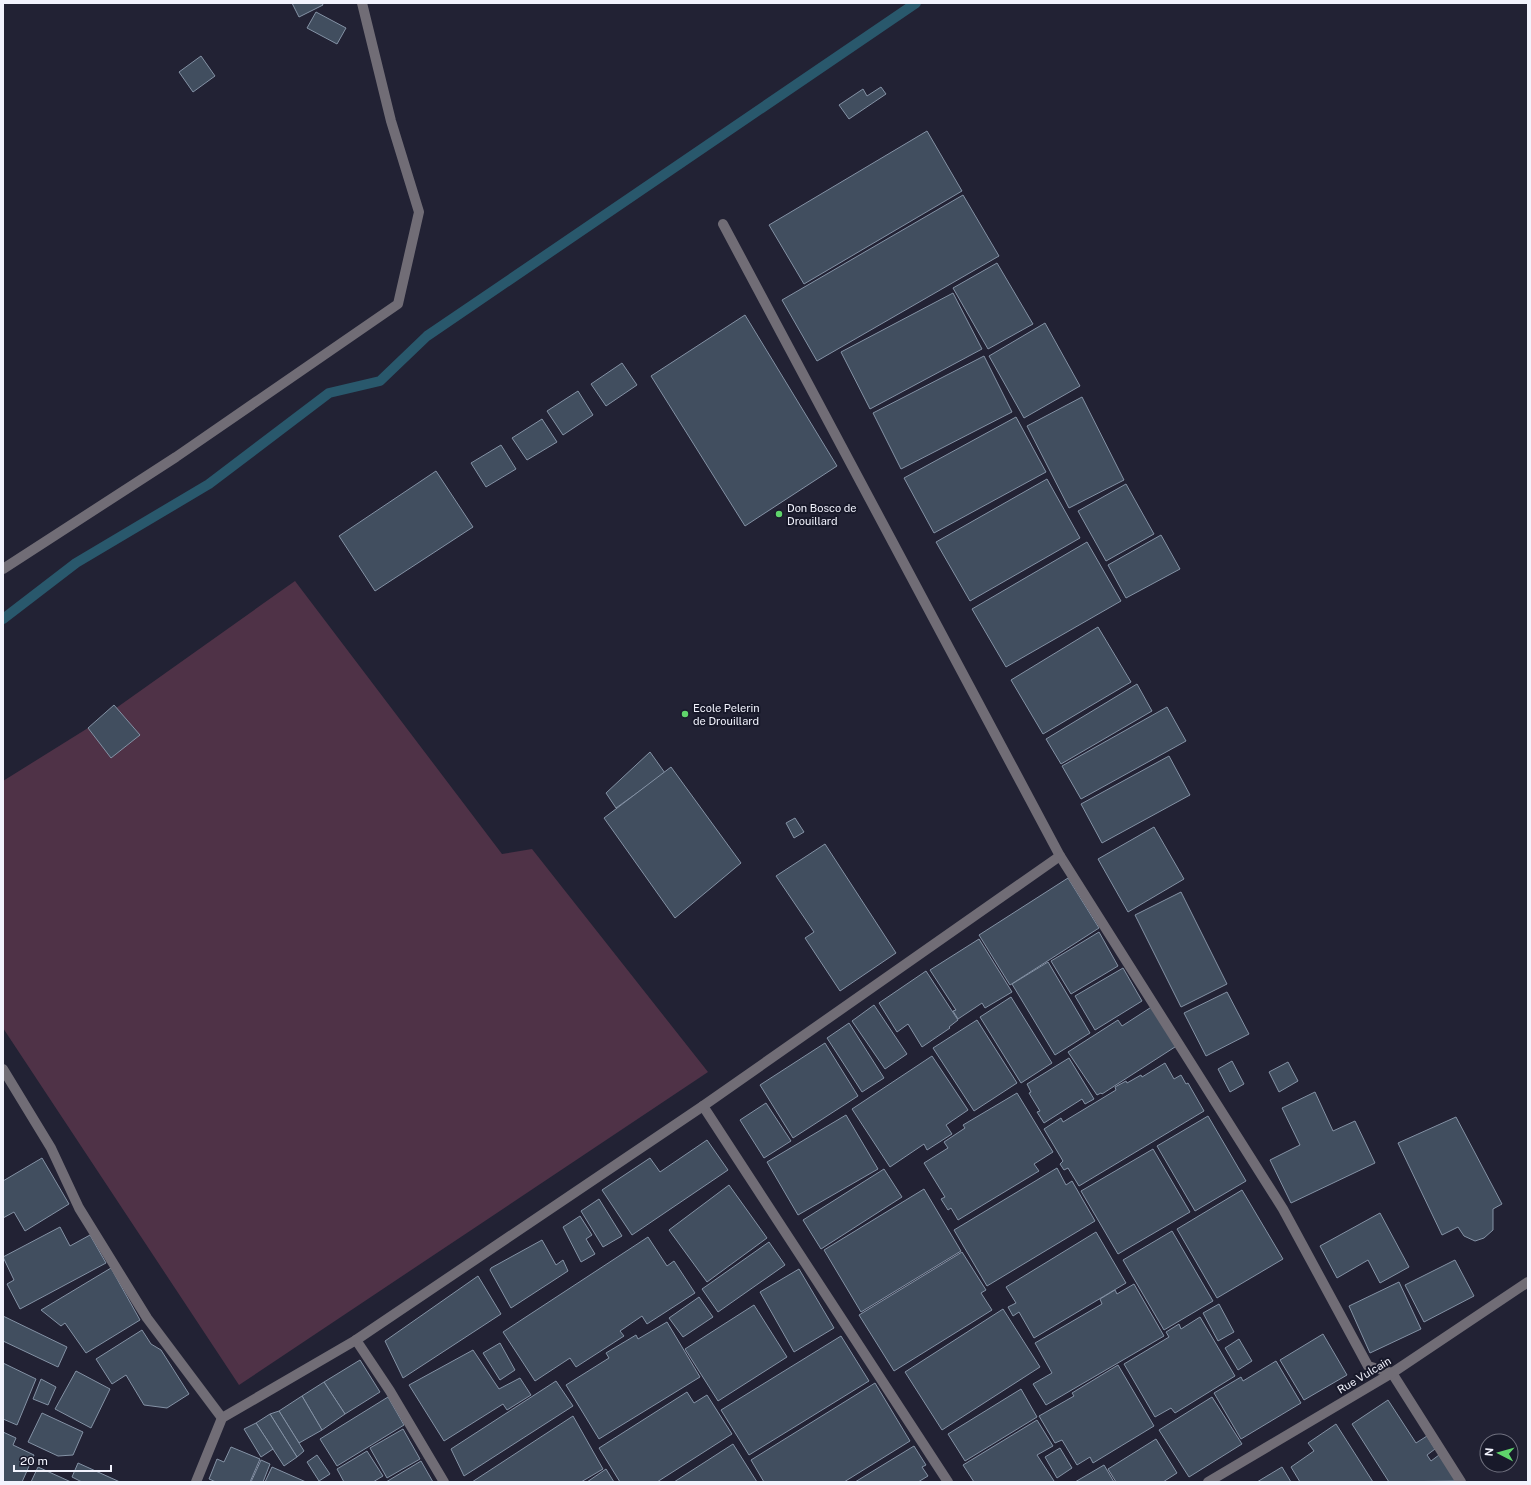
<svg xmlns="http://www.w3.org/2000/svg" width="1531" height="1485" font-family="'Public Sans',sans-serif">
	<style>
		.green { fill: #4f3247 }
		.lines { fill: none; stroke-linecap: round; stroke-linejoin: round }
		.stream { stroke: #29586c; stroke-width: 10 }
		.building { fill: #414e5f; stroke: #8492a5 }
		.minor { stroke: #716d76; stroke-width: 10 }
		.poi-dot { fill: #5fd56b; stroke: #18192a; stroke-width: 1.5 }
		.labels { text-anchor: middle; dominant-baseline: central; stroke-width: 4; stroke-linejoin: round; paint-order: stroke }
		.poi-label { font-size: 11px; fill: #f2f3fd; stroke: #18192a; text-anchor: start }
		.street-label { font-size: 11px; fill: #f2f3fd; stroke: #18192a }
	</style>
	<rect width="100%" height="100%" fill="#222234"/>
	<path class="green" d="M295 581 502 854 532 849 708 1072 239 1385 3 1028V781L88 728Z"/>
	<g class="lines">
		<path class="stream" d="M3 619 76 563 209 484 329 393 380 381 427 336 916 3"/>
	</g>
	<g class="building">
		<path d="M292 3H322L323 5 299 17Z"/>
		<path d="M316 12 346 28 337 44 307 28Z"/>
		<path d="M201 56 215 76 193 92 179 72Z"/>
		<path d="M881 87 886 94 849 119 839 105 863 89 867 96Z"/>
		<path d="M927 131 962 191 804 284 769 225Z"/>
		<path d="M963 195 999 256 817 361 782 300Z"/>
		<path d="M997 263 1033 324 988 349 953 288Z"/>
		<path d="M953 293 982 349 870 409 841 352Z"/>
		<path d="M745 315 837 466 745 526 651 376Z"/>
		<path d="M1045 323 1080 386 1024 418 989 356Z"/>
		<path d="M984 356 1012 412 901 469 873 413Z"/>
		<path d="M622 363 637 385 606 406 591 384Z"/>
		<path d="M578 391 593 415 563 435 547 411Z"/>
		<path d="M1082 397 1124 480 1069 508 1027 426Z"/>
		<path d="M1016 417 1046 472 934 533 904 478Z"/>
		<path d="M542 419 557 442 527 460 512 438Z"/>
		<path d="M501 445 516 469 486 487 471 463Z"/>
		<path d="M436 471 473 527 375 591 339 536Z"/>
		<path d="M1047 479 1080 538 970 601 936 542Z"/>
		<path d="M1126 484 1154 534 1106 561 1078 511Z"/>
		<path d="M1161 535 1180 569 1126 598 1108 565Z"/>
		<path d="M1087 542 1121 601 1006 667 972 609Z"/>
		<path d="M1098 627 1131 682 1043 734 1011 680Z"/>
		<path d="M1137 684 1152 711 1061 764 1046 739Z"/>
		<path d="M114 705 140 735 111 758 88 728Z"/>
		<path d="M1167 707 1186 741 1081 799 1062 766Z"/>
		<path d="M650 752 665 773 616 808 606 793Z"/>
		<path d="M1169 756 1190 795 1102 843 1081 804Z"/>
		<path d="M671 767 741 863 675 918 604 818Z"/>
		<path d="M795 818 804 832 794 838 786 823Z"/>
		<path d="M1154 827 1184 879 1128 912 1098 859Z"/>
		<path d="M825 844 896 953 840 991 805 938 814 932 776 876Z"/>
		<path d="M1068 878 1099 928 1010 985 979 935Z"/>
		<path d="M1181 892 1227 984 1181 1007 1135 915Z"/>
		<path d="M1099 932 1118 966 1071 994 1051 961Z"/>
		<path d="M979 939 1012 992 985 1008 982 1003 958 1019 953 1011 956 1010 930 970Z"/>
		<path d="M1048 962 1090 1033 1055 1055 1012 984Z"/>
		<path d="M1123 968 1142 1001 1095 1030 1075 996Z"/>
		<path d="M926 971 958 1020 949 1027 950 1028 922 1047 908 1024 897 1032 879 1003Z"/>
		<path d="M1227 992 1249 1034 1206 1056 1184 1013Z"/>
		<path d="M1011 997 1052 1063 1021 1083 980 1017Z"/>
		<path d="M874 1005 907 1054 885 1069 852 1021Z"/>
		<path d="M1153 1006 1178 1045 1102 1094 1101 1093 1097 1095 1068 1052 1118 1020 1122 1026Z"/>
		<path d="M977 1020 1017 1083 974 1111 933 1048Z"/>
		<path d="M849 1023 884 1078 862 1092 827 1038Z"/>
		<path d="M825 1043 858 1096 793 1138 760 1085Z"/>
		<path d="M932 1056 968 1110 946 1125 952 1134 927 1150 924 1144 890 1167 852 1109Z"/>
		<path d="M1069 1058 1094 1099 1085 1104 1082 1099 1044 1123 1037 1112 1040 1111 1029 1093 1031 1092 1027 1084Z"/>
		<path d="M1232 1061 1244 1084 1230 1092 1218 1069Z"/>
		<path d="M1288 1062 1298 1081 1279 1092 1269 1072Z"/>
		<path d="M1165 1063 1174 1079 1181 1075 1186 1084 1188 1083 1204 1111 1079 1186 1068 1168 1064 1170 1060 1164 1063 1161 1044 1129 1061 1118 1063 1122 1116 1090 1115 1087 1126 1081 1127 1083 1141 1075 1142 1077Z"/>
		<path d="M1315 1092 1333 1131 1355 1121 1375 1163 1291 1203 1270 1160 1300 1145 1282 1108Z"/>
		<path d="M1017 1093 1053 1152 1034 1164 1039 1171 958 1220 951 1208 948 1210 941 1199 945 1197 924 1163 948 1148 944 1142 965 1128 963 1125Z"/>
		<path d="M766 1103 791 1141 764 1158 740 1120Z"/>
		<path d="M846 1115 878 1169 798 1215 767 1162Z"/>
		<path d="M1208 1116 1246 1181 1195 1211 1157 1146Z"/>
		<path d="M1456 1117 1502 1204 1493 1209V1230L1484 1238 1475 1241 1464 1236 1458 1227 1442 1235 1398 1143Z"/>
		<path d="M707 1140 728 1170 632 1235 602 1190 650 1158 660 1172Z"/>
		<path d="M1153 1149 1190 1212 1118 1254 1081 1191Z"/>
		<path d="M42 1158 69 1204 25 1231 14 1212 3 1218V1181Z"/>
		<path d="M1057 1168 1066 1185 1072 1181 1095 1221 987 1286 954 1230Z"/>
		<path d="M884 1169 902 1197 821 1249 803 1220Z"/>
		<path d="M729 1185 767 1238 707 1282 669 1230Z"/>
		<path d="M924 1189 961 1251 861 1312 824 1250Z"/>
		<path d="M1242 1190 1283 1259 1217 1298 1177 1229Z"/>
		<path d="M599 1199 622 1236 603 1247 581 1211Z"/>
		<path d="M1380 1213 1409 1267 1380 1283 1368 1260 1337 1278 1320 1246Z"/>
		<path d="M580 1216 592 1235 586 1239 595 1254 581 1262 563 1227Z"/>
		<path d="M60 1227 70 1246 90 1235 106 1263 20 1309 7 1284 14 1280 3 1257Z"/>
		<path d="M1172 1231 1213 1301 1164 1330 1123 1260Z"/>
		<path d="M1096 1232 1126 1283 1034 1338 1019 1312 1013 1316 1008 1307 1016 1303 1006 1287Z"/>
		<path d="M648 1237 667 1266 674 1261 695 1293 647 1324 642 1316 620 1331 624 1336 576 1367 570 1358 535 1381 503 1332Z"/>
		<path d="M542 1240 556 1265 563 1260 568 1271 511 1308 490 1270 491 1268Z"/>
		<path d="M769 1242 785 1265 718 1312 702 1289Z"/>
		<path d="M962 1252 986 1290 981 1293 992 1310 894 1371 859 1315Z"/>
		<path d="M1455 1260 1474 1296 1424 1322 1405 1285Z"/>
		<path d="M111 1268 140 1320 86 1353 65 1323 61 1326 41 1310Z"/>
		<path d="M799 1269 834 1328 794 1352 760 1292Z"/>
		<path d="M478 1276 501 1314 403 1378 385 1341Z"/>
		<path d="M1399 1282 1421 1329 1370 1353 1349 1306Z"/>
		<path d="M1134 1284 1164 1336 1046 1405 1033 1384 1052 1373 1035 1343 1102 1304 1100 1299 1115 1290 1117 1294Z"/>
		<path d="M699 1297 713 1317 683 1337 669 1318Z"/>
		<path d="M1219 1304 1234 1332 1218 1341 1203 1313Z"/>
		<path d="M754 1305 787 1357 718 1401 685 1349Z"/>
		<path d="M1003 1309 1040 1367 942 1430 905 1372Z"/>
		<path d="M3 1316 67 1347 58 1367 3 1341Z"/>
		<path d="M1200 1317 1235 1376 1175 1413 1171 1408 1155 1417 1124 1364 1169 1337 1166 1332 1179 1324 1181 1329Z"/>
		<path d="M667 1322 700 1377 599 1439 566 1385 609 1358 606 1353 636 1335 638 1339Z"/>
		<path d="M142 1330 151 1344 161 1350 189 1394 167 1408 144 1405 126 1375 112 1384 96 1359Z"/>
		<path d="M1323 1334 1347 1375 1304 1400 1280 1360Z"/>
		<path d="M841 1336 869 1381 749 1455 721 1410Z"/>
		<path d="M1239 1339 1252 1361 1238 1370 1225 1348Z"/>
		<path d="M500 1343 515 1370 500 1380 483 1353Z"/>
		<path d="M473 1350 499 1389 520 1378 531 1395 507 1410 503 1404 444 1441 409 1385Z"/>
		<path d="M360 1360 380 1392 345 1414 324 1382Z"/>
		<path d="M1276 1361 1301 1403 1241 1439 1214 1393 1241 1377 1243 1381Z"/>
		<path d="M3 1363 36 1379 17 1425 3 1419Z"/>
		<path d="M1118 1365 1154 1426 1093 1463 1090 1457 1077 1465 1062 1440 1055 1443 1039 1416 1074 1396 1072 1393Z"/>
		<path d="M76 1371 110 1389 91 1428 55 1409Z"/>
		<path d="M41 1379 56 1387 48 1405 33 1399Z"/>
		<path d="M556 1381 573 1406 464 1476 451 1449Z"/>
		<path d="M324 1382 345 1414 322 1430 302 1396Z"/>
		<path d="M875 1383 910 1441 844 1482H764L751 1460Z"/>
		<path d="M1021 1389 1037 1417 965 1461 948 1434Z"/>
		<path d="M687 1392 694 1403 707 1395 732 1434 657 1482H620L599 1448Z"/>
		<path d="M302 1396 322 1430 299 1443 279 1411Z"/>
		<path d="M388 1397 404 1425 337 1466 320 1439Z"/>
		<path d="M1212 1397 1242 1444 1189 1477 1159 1430Z"/>
		<path d="M1388 1400 1416 1443 1427 1436 1435 1449 1427 1455 1431 1461 1439 1455 1456 1481 1389 1482 1352 1424Z"/>
		<path d="M279 1411 304 1451 297 1457 270 1414Z"/>
		<path d="M42 1413 83 1432 73 1455 58 1456 28 1442Z"/>
		<path d="M270 1414 297 1457 284 1466 256 1423Z"/>
		<path d="M573 1416 603 1469 581 1482H472Z"/>
		<path d="M1037 1420 1053 1446 1037 1455 1054 1481 1051 1482H974L963 1465Z"/>
		<path d="M256 1423 273 1449 261 1457 244 1429Z"/>
		<path d="M1336 1424 1373 1482H1300L1291 1467 1314 1451 1308 1443Z"/>
		<path d="M403 1429 420 1459 387 1478 370 1448Z"/>
		<path d="M3 1432 16 1438 13 1445 34 1455 22 1482H3Z"/>
		<path d="M1156 1439 1177 1473 1163 1482H1116L1108 1469Z"/>
		<path d="M733 1444 757 1482H674Z"/>
		<path d="M914 1446 926 1465 922 1467 928 1476 918 1482H855Z"/>
		<path d="M231 1447 260 1459 250 1482H216L209 1479 217 1459 224 1462Z"/>
		<path d="M1060 1448 1072 1468 1057 1478 1045 1457Z"/>
		<path d="M367 1451 383 1476 373 1482H344L337 1469Z"/>
		<path d="M317 1455 330 1474 319 1481 307 1462Z"/>
		<path d="M261 1460 270 1464 263 1482H251Z"/>
		<path d="M421 1461 433 1482H386Z"/>
		<path d="M78 1463 120 1482H82L72 1477Z"/>
		<path d="M1104 1465 1114 1482H1075Z"/>
		<path d="M38 1467 71 1482H31Z"/>
		<path d="M272 1467 306 1482H265Z"/>
		<path d="M1282 1467 1291 1482H1257Z"/>
		<path d="M606 1469 614 1482H587Z"/>
	</g>
	<g class="lines">
		<g class="minor">
			<path d="M723 224 1060 856 1283 1209 1368 1366 1392 1373 1461 1482"/>
			<path d="M3 569 176 457 398 304 419 212 391 121 362 3"/>
			<path d="M3 1069 51 1148 79 1208 147 1318 222 1418"/>
			<path d="M703 1106 948 1482"/>
			<path d="M356 1340 390 1391 444 1482"/>
			<path d="M196 1482 222 1418 356 1340 703 1106 1060 856"/>
			<path d="M1208 1482 1392 1373 1528 1282"/>
		</g>
	</g>
	<g class="poi-dot">
		<circle cx="779" cy="514" r="4"/>
		<circle cx="685" cy="714" r="4"/>
	</g>
	<g class="labels">
		<g class="poi-label">
			<text x="787" y="508">Don Bosco de<tspan x="787" dy="13">Drouillard</tspan></text>
			<text x="693" y="708">Ecole Pelerin<tspan x="693" dy="13">de Drouillard</tspan></text>
		</g>
		<g class="street-label">
			<text transform="translate(1364 1375) rotate(-31)">Rue Vulcain</text>
		</g>
	</g>
	<rect width="1531" height="1485" fill="none" stroke="#f2f3fd" stroke-width="8"/>
	<g transform="translate(1499 1453) rotate(276)"><circle r="19" fill="#18192a" stroke="#6f707e"/>
	<path d="M0-3L7 15L0 10L-7 15Z" fill="#5fd56b"/>
	<text y="-6" font-size="11" font-weight="bold" text-anchor="middle" fill="#f2f3fd">N</text>
	</g>
	<path d="M14 1465v6h97v-6" fill="none" stroke="#f2f3fd" stroke-width="2"/>
	<text x="20" y="1465" font-size="12" fill="#f2f3fd" stroke="#18192a" stroke-width="3" paint-order="stroke">20 m</text>
</svg>
